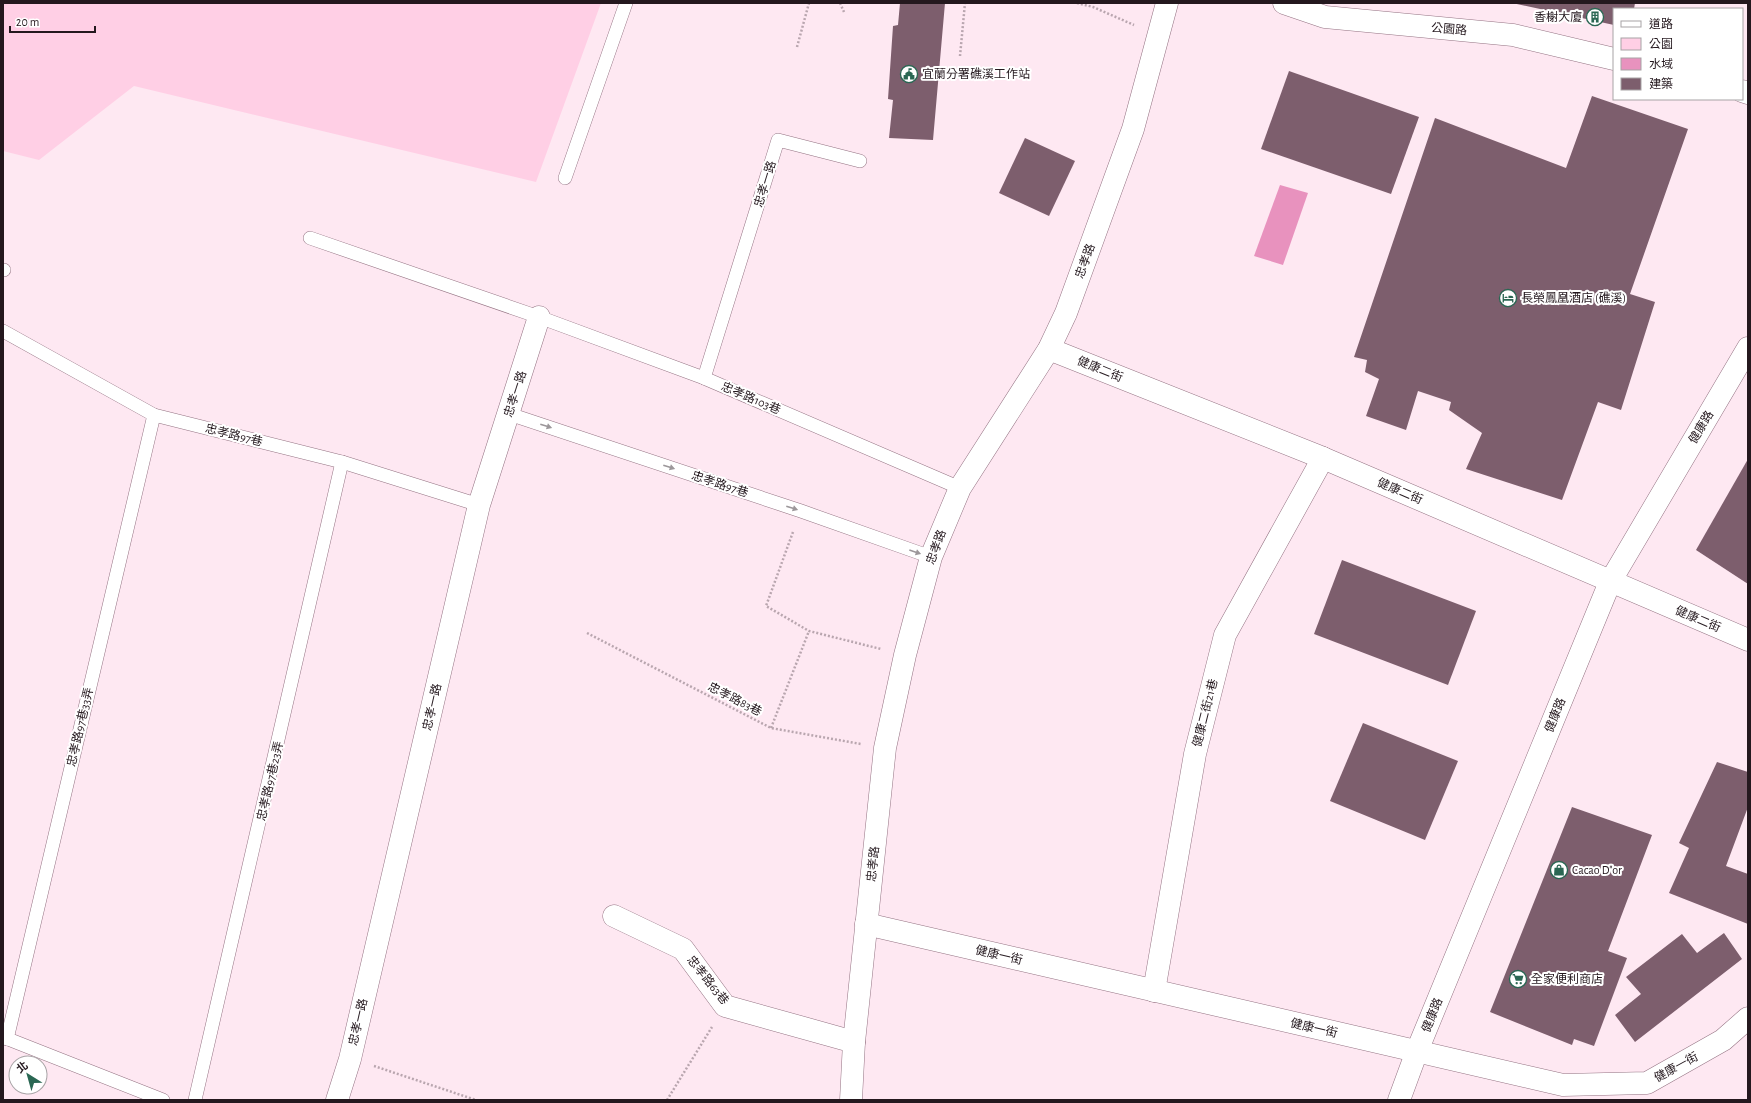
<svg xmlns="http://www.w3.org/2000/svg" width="1751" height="1103" font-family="'Alegreya Sans','Noto Sans TC',sans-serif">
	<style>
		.green { fill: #ffcfe5 }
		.water { fill: #e892be }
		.building { fill: #7d5e6d }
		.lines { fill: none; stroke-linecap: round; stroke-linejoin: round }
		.lane-casing { stroke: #947383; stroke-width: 14 }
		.street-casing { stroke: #947383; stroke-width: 23 }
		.path { stroke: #b9a6af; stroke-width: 2.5; stroke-dasharray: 2 2; stroke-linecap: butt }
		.lane { stroke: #fff; stroke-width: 13 }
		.street { stroke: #fff; stroke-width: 22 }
		.oneway { fill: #9c979a }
		.labels { text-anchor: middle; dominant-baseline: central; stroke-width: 4; stroke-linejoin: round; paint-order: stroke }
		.poi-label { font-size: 12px; fill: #24181e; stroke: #fff; text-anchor: start }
		.street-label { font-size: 12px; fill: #24181e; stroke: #fff }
	</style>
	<rect width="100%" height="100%" fill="#fee8f2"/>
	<path class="green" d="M3 3H601L536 182 134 86 39 160 3 151Z"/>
	<path class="water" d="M1280 185 1308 193 1283 265 1254 256Z"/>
	<g class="building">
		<path d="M900 3H945L933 140 889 138 893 100 888 99 893 26 898 25Z"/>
		<path d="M1512 3H1635L1634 9H1614V25Z"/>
		<path d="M1289 71 1419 117 1391 194 1261 149Z"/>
		<path d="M1592 96 1688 129 1630 294 1655 302 1621 410 1598 402 1562 500 1466 469 1482 433 1449 410 1451 402 1418 391 1406 430 1366 416 1379 379 1365 372 1367 360 1354 357 1435 118 1566 168Z"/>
		<path d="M1025 138 1075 161 1049 216 999 193Z"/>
		<path d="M1748 459V584L1696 550Z"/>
		<path d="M1342 560 1476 611 1448 685 1314 634Z"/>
		<path d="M1363 723 1458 761 1425 840 1330 801Z"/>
		<path d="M1717 762 1748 772V807L1726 866 1748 874V924L1669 893 1689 848 1679 843Z"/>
		<path d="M1572 807 1652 835 1608 951 1627 958 1594 1046 1574 1039 1572 1045 1490 1012Z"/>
		<path d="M1724 933 1742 959 1635 1042 1615 1015 1641 994 1626 977 1682 934 1697 953Z"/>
	</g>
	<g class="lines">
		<g class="lane-casing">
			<g id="lane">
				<path d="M565 178 626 3"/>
				<path d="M310 238 539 317 704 378 960 488"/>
				<path d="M3 270H4"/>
				<path d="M3 331 154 415 342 462 479 505"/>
				<path d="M704 378 778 140 860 161"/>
				<path d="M509 414 801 511 931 557"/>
				<path d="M3 1037 163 1100"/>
				<path d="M7 1039 154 415"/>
				<path d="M195 1100 342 462"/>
			</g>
		</g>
		<g class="street-casing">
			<g id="street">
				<path d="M1284 3 1325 17 1513 35 1614 59"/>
				<path d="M1742 91 1748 93"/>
				<path d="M1049 349 1323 458 1748 640"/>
				<path d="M614 916 683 949 725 1006 854 1042"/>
				<path d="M866 924 1563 1085 1647 1083 1723 1040 1748 1018"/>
				<path d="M1154 991 1195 754 1225 635 1323 458"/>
				<path d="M337 1100 350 1059 479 505 539 317"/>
				<path d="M851 1100 854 1042 885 748 905 655 931 557 960 488 1049 349 1066 313 1133 129 1167 3"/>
				<path d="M1399 1100 1417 1051 1610 582 1748 348"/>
			</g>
		</g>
		<g class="path">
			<path d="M840 3 844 12"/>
			<path d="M1077 3 1093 7 1134 25"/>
			<path d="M797 47 809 3"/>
			<path d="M960 56 965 3"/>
			<path d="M793 532 766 606 809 631 881 649"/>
			<path d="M587 633 771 728 861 744"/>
			<path d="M771 728 809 631"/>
			<path d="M374 1066 476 1100"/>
			<path d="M667 1100 712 1027"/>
		</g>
		<use href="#lane" class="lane"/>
		<use href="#street" class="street"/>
	</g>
	<defs><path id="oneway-solid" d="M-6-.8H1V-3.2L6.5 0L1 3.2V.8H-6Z"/></defs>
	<g class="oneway">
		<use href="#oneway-solid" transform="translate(546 426) rotate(18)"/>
		<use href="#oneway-solid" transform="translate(669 467) rotate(18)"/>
		<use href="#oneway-solid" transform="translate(792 508) rotate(18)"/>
		<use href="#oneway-solid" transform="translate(915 552) rotate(19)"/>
	</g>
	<defs>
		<g id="building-ring" transform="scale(0.9)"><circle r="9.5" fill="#fff" stroke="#2a6753" stroke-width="1.5"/><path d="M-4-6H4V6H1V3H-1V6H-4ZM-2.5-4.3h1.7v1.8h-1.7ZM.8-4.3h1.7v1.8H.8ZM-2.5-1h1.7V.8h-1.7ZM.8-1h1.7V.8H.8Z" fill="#2a6753"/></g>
		<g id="civic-ring" transform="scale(0.9)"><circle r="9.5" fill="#fff" stroke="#2a6753" stroke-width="1.5"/><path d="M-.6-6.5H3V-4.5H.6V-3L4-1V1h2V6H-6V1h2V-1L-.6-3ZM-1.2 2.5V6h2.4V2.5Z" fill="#2a6753"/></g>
		<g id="hotel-ring" transform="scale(0.9)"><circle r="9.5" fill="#fff" stroke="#2a6753" stroke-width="1.5"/><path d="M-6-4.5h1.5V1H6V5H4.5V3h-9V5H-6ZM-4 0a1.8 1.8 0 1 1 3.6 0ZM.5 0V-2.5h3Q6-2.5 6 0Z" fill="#2a6753"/></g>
		<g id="shop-ring" transform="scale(0.9)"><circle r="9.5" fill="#fff" stroke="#2a6753" stroke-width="1.5"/><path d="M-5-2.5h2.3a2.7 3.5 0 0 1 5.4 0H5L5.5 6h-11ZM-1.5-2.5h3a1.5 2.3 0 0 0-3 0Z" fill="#2a6753"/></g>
		<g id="supermarket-ring" transform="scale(0.9)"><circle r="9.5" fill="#fff" stroke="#2a6753" stroke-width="1.5"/><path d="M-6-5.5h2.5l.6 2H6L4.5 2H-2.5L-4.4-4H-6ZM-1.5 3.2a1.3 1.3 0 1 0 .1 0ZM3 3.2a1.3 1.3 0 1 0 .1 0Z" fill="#2a6753"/></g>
	</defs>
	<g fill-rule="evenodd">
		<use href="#building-ring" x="1595" y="17"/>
		<use href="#civic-ring" x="909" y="74"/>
		<use href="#hotel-ring" x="1508" y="298"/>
		<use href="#shop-ring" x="1559" y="870"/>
		<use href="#supermarket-ring" x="1518" y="979"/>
	</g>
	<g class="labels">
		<g class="poi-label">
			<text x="1582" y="17" text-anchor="end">香榭大廈</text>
			<text x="922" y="74">宜蘭分署礁溪工作站</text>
			<text x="1521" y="298">長榮鳳凰酒店 (礁溪)</text>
			<text x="1572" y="870">Cacao D"or</text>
			<text x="1531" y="979">全家便利商店</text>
		</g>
		<g class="street-label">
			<text transform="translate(1449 29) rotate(5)">公園路</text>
			<text transform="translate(765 184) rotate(-73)">忠孝一路</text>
			<text transform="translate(1085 261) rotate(-70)">忠孝路</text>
			<text transform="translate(1100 369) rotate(22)">健康二街</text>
			<text transform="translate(515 394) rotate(-72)">忠孝一路</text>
			<text transform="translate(751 398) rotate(23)">忠孝路103巷</text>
			<text transform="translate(1701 427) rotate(-59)">健康路</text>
			<text transform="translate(234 435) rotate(14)">忠孝路97巷</text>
			<text transform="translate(720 484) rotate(18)">忠孝路97巷</text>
			<text transform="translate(1400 491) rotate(23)">健康二街</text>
			<text transform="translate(936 547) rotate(-70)">忠孝路</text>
			<text transform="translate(1698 619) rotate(23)">健康二街</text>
			<text transform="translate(735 699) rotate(27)">忠孝路83巷</text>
			<text transform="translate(432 707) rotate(-77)">忠孝一路</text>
			<text transform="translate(1205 713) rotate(-76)">健康二街21巷</text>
			<text transform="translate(1555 715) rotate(-68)">健康路</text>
			<text transform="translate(80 727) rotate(-77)">忠孝路97巷33弄</text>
			<text transform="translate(270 781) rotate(-77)">忠孝路97巷23弄</text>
			<text transform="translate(873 864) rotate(-84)">忠孝路</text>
			<text transform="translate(999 955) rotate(13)">健康一街</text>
			<text transform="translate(708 980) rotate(51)">忠孝路63巷</text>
			<text transform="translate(1432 1015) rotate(-68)">健康路</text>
			<text transform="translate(358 1022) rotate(-77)">忠孝一路</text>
			<text transform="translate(1314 1028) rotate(13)">健康一街</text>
			<text transform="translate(1676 1067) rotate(-29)">健康一街</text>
		</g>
	</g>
	<rect width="1751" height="1103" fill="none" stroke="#24181e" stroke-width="8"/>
	<rect x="1613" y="8" width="130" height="92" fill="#ffffff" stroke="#a7a3a5"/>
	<rect x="1621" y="21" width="20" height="6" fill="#ffffff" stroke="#a7a3a5"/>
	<text x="1649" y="28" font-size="12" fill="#24181e">道路</text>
	<rect x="1621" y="38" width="20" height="12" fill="#ffcfe5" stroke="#a7a3a5"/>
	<text x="1649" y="48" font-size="12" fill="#24181e">公園</text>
	<rect x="1621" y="58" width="20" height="12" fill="#e892be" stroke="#a7a3a5"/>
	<text x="1649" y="68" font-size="12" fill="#24181e">水域</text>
	<rect x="1621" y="78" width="20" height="12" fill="#7d5e6d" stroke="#a7a3a5"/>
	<text x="1649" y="88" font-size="12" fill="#24181e">建築</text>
	<g transform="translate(28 1075) rotate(323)"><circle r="19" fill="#ffffff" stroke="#a7a3a5"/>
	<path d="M0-3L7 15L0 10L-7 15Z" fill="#2a6753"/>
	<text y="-6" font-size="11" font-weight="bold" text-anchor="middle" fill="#24181e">北</text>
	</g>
	<path d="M10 26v6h85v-6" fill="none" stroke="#24181e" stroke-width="2"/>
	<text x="16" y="26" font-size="12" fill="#24181e" stroke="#ffffff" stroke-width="3" paint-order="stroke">20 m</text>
</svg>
